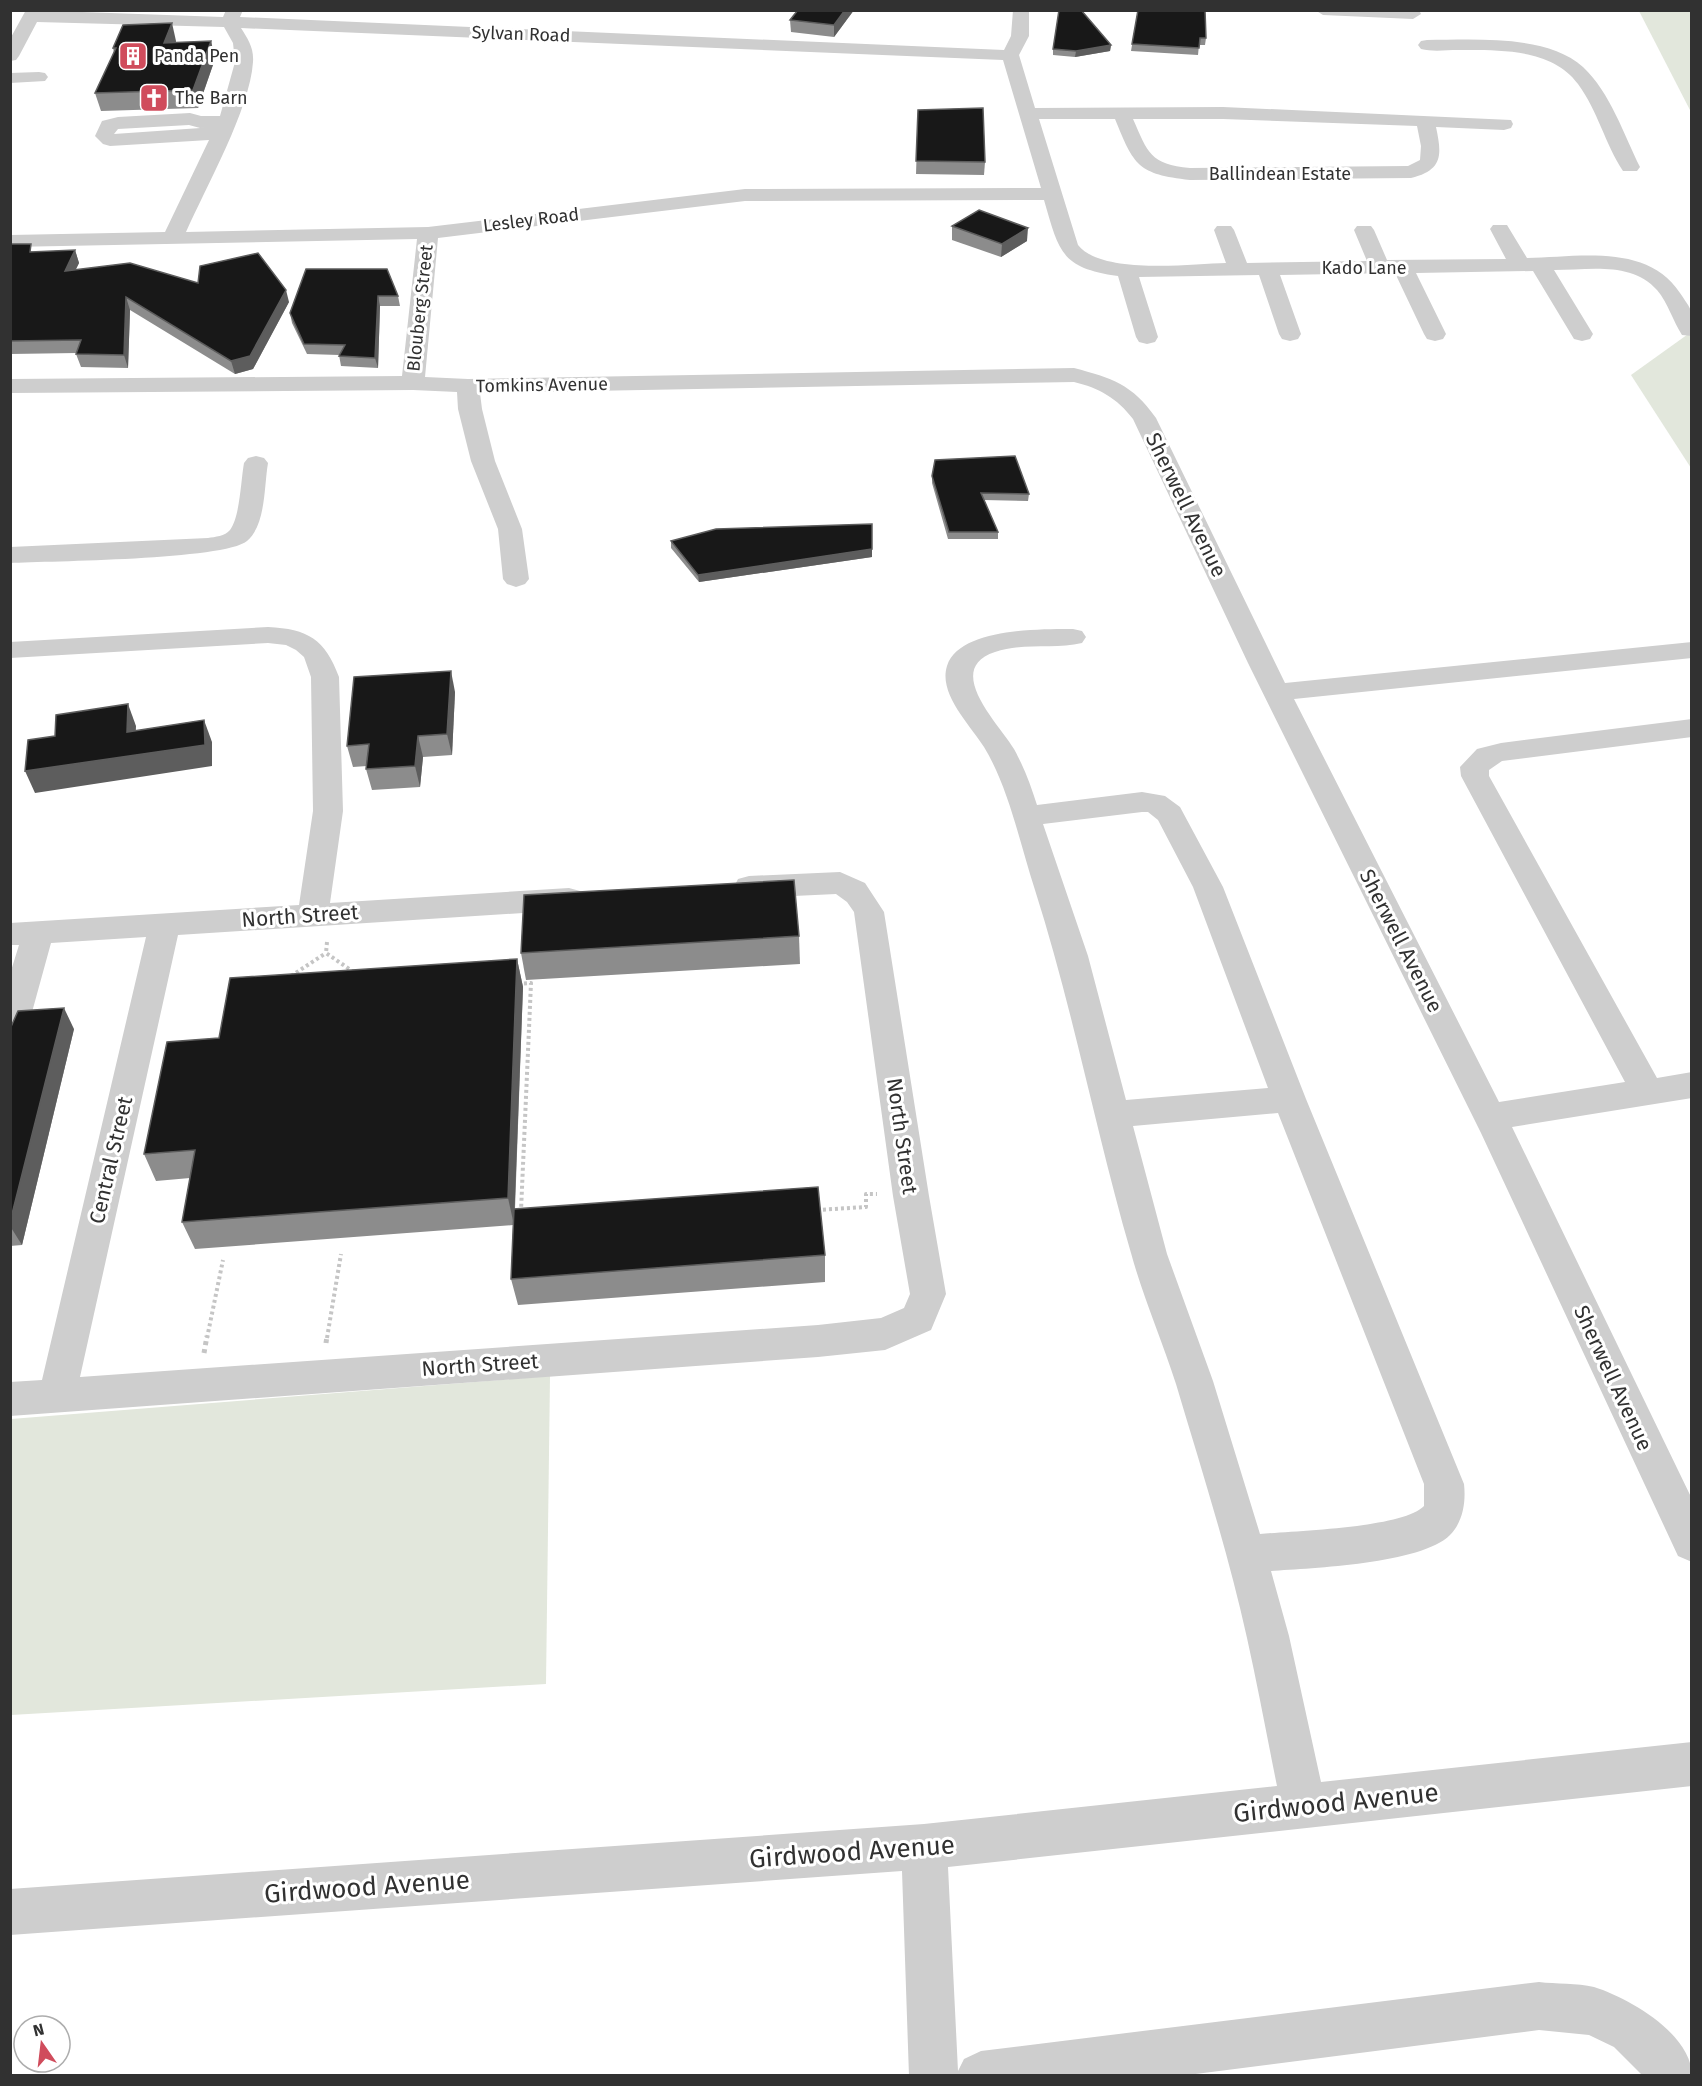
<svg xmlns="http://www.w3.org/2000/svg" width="1702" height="2086" font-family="'Fira Sans',sans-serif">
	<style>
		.green { fill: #e2e7dc }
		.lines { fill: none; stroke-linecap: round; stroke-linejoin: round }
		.path-far1 { stroke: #c5c5c5; stroke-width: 4; stroke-dasharray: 3 3; stroke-linecap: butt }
		.path { stroke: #c5c5c5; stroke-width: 5; stroke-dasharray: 4 4; stroke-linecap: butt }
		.minor { fill: #cecece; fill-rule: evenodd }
		.wall { fill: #8c8c8c }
		.shaded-wall { fill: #5d5d5d }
		.building { fill: #181818; stroke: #5d5d5d; stroke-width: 1.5 }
		.labels { text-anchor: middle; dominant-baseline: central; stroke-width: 6; stroke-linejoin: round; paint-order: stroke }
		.far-street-label { font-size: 18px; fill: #313131; stroke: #fff }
		.far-poi-label { font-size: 18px; fill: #313131; stroke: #fff; text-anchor: start }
		.street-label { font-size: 21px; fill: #313131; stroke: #fff }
		.near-street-label { font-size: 26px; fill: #313131; stroke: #fff }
	</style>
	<rect width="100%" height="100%" fill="#fff"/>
	<g class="green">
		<path d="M1639 11H1691V112Z"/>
		<path d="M1691 332V468L1631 375Z"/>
		<path d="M550 1376 546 1684 11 1715V1419Z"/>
	</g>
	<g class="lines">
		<g class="path-far1">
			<path d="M327 942 326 953 355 973"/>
			<path d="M291 976 326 953"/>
			<path d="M518 984 531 983 521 1211"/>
			<path d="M817 1210 866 1207V1194H877"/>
			<path d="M207 1338 223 1260"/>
			<path d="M327 1338 341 1254"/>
		</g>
		<g class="path">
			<path d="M326 1343 327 1336"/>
			<path d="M204 1353 207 1336"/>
		</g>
		<g class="minor">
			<path d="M26 10 223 17 226 10H243L240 17 1004 50 1011 36 1013 10H1029V36L1019 55 1035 108 1223 107 1511 120 1513 124 1511 128 1504 130 1436 127C1442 155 1443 170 1411 178L1190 180C1138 174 1134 166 1115 119H1039L1078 245C1102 275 1190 264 1226 263L1214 230 1217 226H1231L1234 230 1247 263 1367 261 1354 230 1357 226H1371L1374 230 1387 260 1506 259 1490 229 1493 225H1507L1527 258C1578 257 1648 243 1680 293 1684 299 1690 307 1692 313 1693 320 1692 329 1692 336L1682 335C1673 321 1668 303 1657 290 1632 261 1588 270 1554 270L1593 334 1590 339 1582 341 1574 339 1533 271 1416 273 1446 334 1443 339 1435 341 1427 339 1424 334 1395 273 1280 275 1301 334 1298 339 1290 341 1282 339 1279 334 1259 275 1139 277 1158 337 1155 342 1147 344 1139 342 1136 337 1118 276C1060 268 1059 251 1044 200L745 201 438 238 425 377 468 379 1074 368C1112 378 1132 384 1156 418L1285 683 1692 642V658L1294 699 1499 1102 1625 1082 1461 776 1460 767 1477 749 1501 743 1692 719V737L1502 761 1489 770V776L1657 1078 1692 1072V1098L1512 1127 1692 1499V1562L1678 1556 1481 1133 1248 663 1133 419C1117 398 1099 388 1074 382L480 393 482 409 495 461 522 529 529 579 525 584 516 587 507 584 503 579 498 529 471 461 458 409 457 392 413 390 10 393V379L402 376 417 239 10 247V235L165 232 209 140 110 146 103 144 95 136 102 121 118 117 190 113 201 116H220L235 62 233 43 224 27 37 22 19 56 16 60 10 61V39ZM241 28 1003 60 1041 188 745 189 428 227 186 232C206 187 250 109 253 62 254 48 248 39 241 28ZM1133 119H1223L1417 126 1421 146 1420 160 1408 166 1190 168C1150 164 1148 153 1133 119ZM189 125 200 128 215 127 114 134 118 129Z"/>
			<path d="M1315 10H1419L1421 14 1413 19 1323 15Z"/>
			<path d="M1427 40C1473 40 1547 34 1583 67 1610 92 1624 135 1640 167L1637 171H1623C1605 144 1598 111 1578 84 1552 48 1498 50 1458 50 1446 50 1433 52 1421 49L1418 45 1421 41Z"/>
			<path d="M39 72 45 73 48 77 45 81 10 83V73Z"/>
			<path d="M256 456 264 458 268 463C264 486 266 525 247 541 224 560 50 561 10 563V547L208 538C215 537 225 536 230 530 240 517 241 479 244 463L248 458Z"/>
			<path d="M268 627C308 629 325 639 339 677L343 811 330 903 569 888 580 891 584 899 580 907 569 910 178 935 80 1377 818 1325 881 1318 904 1308 910 1294 893 1196 854 912 847 902 836 894 749 898 738 895 734 887 738 879 749 876 840 872 865 883 884 912 929 1196 946 1294 931 1330 885 1350 818 1357 10 1416V1382L42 1380 146 937 51 943 26 1034 22 1043 10 1046V974L19 945H10V923L299 905 313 811 311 677 304 657 296 650 286 645 268 643 10 658V642Z"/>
			<path d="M1073 629 1082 631 1086 637 1082 643C1054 650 1023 642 995 652 943 669 998 723 1014 749 1024 767 1031 786 1037 805L1142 792 1165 796 1180 807 1223 887 1306 1099 1464 1484C1466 1502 1463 1522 1450 1535 1421 1564 1312 1568 1271 1571L1289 1636 1321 1782 1692 1742V1786L948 1867 958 2071 964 2059 981 2051 1539 1982C1556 1984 1577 1983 1594 1987 1629 1998 1692 2034 1692 2076H1643L1614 2047 1589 2035 1539 2030 1180 2076H909L902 1871 10 1935V1889L924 1824 1277 1786C1267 1737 1258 1687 1247 1638 1228 1552 1201 1468 1176 1384 1162 1340 1143 1297 1131 1253 1096 1133 1073 1009 1035 890 1020 844 1009 788 984 747 971 726 938 694 947 666 959 628 1041 629 1073 629ZM1142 812H1148L1158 820 1193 887 1268 1088 1126 1100 1088 956 1043 824ZM1278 1113 1424 1484V1506C1403 1528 1294 1531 1260 1534L1213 1381 1167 1254 1133 1126Z"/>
		</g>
	</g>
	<g class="wall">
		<path d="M854 10 834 37 791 32 790 20Z"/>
		<path d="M1138 10 1206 38 1205 45H1199L1198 55 1131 51Z"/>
		<path d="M176 41V43L211 41 215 59 198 108 101 111 95 93 114 53 113 48Z"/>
		<path d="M1111 45 1110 51 1075 57 1053 55V49Z"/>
		<path d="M918 110 985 162 984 175 916 174Z"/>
		<path d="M952 226 1027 241 1001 257 952 240Z"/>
		<path d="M10 244 33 252 75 250 79 263 76 269 198 283 289 302 253 369 235 374 130 310 128 368 81 367 76 354 77 353 10 354Z"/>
		<path d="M306 269 398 296 400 306H380L378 368 341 366 339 355 307 354 292 323 290 313Z"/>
		<path d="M932 476 1029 494 1028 501 984 500 998 532V539H948L932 483Z"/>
		<path d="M671 541 872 557 699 582 671 548Z"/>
		<path d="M455 692 452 755 423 757 420 787 372 790 366 769 367 766 353 767 347 746Z"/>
		<path d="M799 936 800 964 526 980 521 953Z"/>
		<path d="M517 959 523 987 515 1209 825 1255V1282L518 1305 511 1279 513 1225 195 1249 182 1222 190 1178 156 1181 144 1154 219 1038Z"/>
		<path d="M10 1029H74L22 1245 10 1246Z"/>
	</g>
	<g class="shaded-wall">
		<path d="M845 10H854L834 37V25Z"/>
		<path d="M172 23 176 41 169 61 164 43Z"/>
		<path d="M211 41 215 59 198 108 193 90Z"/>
		<path d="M1111 45 1110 51 1075 57 1076 51Z"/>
		<path d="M1028 228 1027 241 1001 257 1002 244Z"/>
		<path d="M75 250 79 263 69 283 65 271Z"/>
		<path d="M286 290 289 302 253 369 235 374 231 361Z"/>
		<path d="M378 296 380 306 378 368 375 358Z"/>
		<path d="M126 297 130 310 128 368 124 355Z"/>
		<path d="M872 549V557L699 582 698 575Z"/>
		<path d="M451 671 455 692 452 755 447 734Z"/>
		<path d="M128 704 136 726 135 753 127 732Z"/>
		<path d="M204 720 212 742V766L35 793 25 771Z"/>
		<path d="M418 736 423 757 420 787 415 766Z"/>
		<path d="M517 959 523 987 514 1225 508 1198Z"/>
		<path d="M64 1008 74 1029 22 1245 10 1226V1222Z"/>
	</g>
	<g class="building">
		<path d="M798 10H845L834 25 790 20Z"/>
		<path d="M1059 10H1081L1111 45 1076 51 1053 49Z"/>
		<path d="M1138 10H1205L1206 38H1200L1199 48 1132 44Z"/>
		<path d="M172 23 164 43 211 41 193 90 95 93 116 48H113L123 25Z"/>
		<path d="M983 108 985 162 916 161 918 110Z"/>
		<path d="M979 210 1028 228 1002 244 952 226Z"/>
		<path d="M10 244H31L30 252 75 250 65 271 130 263 198 283 200 266 258 253 286 290 250 356 231 361 126 297 124 355 76 354 81 340 10 341Z"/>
		<path d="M306 269H387L398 296H378L375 358 339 356 345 345 304 344 290 313Z"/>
		<path d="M1015 456 1029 494 981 493 998 532H949L932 476 935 460Z"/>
		<path d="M872 524V549L698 575 671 541 716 529Z"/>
		<path d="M451 671 447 734 418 736 415 766 366 769 369 744 347 746 354 677Z"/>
		<path d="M128 704 127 732 204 720 205 745 25 771 28 740 55 736 56 715Z"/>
		<path d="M794 880 799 936 521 953 524 895Z"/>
		<path d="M517 959 508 1198 182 1222 195 1150 144 1154 167 1042 219 1038 230 978Z"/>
		<path d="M64 1008 10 1222V1029L18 1011Z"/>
		<path d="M818 1187 825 1255 511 1279 514 1209Z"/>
	</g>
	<defs>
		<g id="building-square" transform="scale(1.5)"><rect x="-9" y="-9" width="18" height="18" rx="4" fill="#d04c5c" stroke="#fff"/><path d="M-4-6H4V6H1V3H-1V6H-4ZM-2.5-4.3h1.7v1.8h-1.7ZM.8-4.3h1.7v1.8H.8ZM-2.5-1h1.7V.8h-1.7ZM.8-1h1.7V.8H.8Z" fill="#fff"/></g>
		<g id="church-square" transform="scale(1.5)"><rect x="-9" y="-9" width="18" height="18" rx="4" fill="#d04c5c" stroke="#fff"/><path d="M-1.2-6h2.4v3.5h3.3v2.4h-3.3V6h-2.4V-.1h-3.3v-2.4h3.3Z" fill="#fff"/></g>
	</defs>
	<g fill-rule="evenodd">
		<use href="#building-square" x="133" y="56"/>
		<use href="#church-square" x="154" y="98"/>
	</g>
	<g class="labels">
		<g class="far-street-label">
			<text transform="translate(521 34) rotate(2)">Sylvan Road</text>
			<text x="1280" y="174">Ballindean Estate</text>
			<text transform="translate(531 220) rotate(-7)">Lesley Road</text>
			<text x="1364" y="268">Kado Lane</text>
			<text transform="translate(420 308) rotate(-84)">Blouberg Street</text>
			<text transform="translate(542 385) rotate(-1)">Tomkins Avenue</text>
		</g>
		<g class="far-poi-label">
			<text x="154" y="56">Panda Pen</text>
			<text x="175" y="98">The Barn</text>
		</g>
		<g class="street-label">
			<text transform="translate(1186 505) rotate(64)">Sherwell Avenue</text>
			<text transform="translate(300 916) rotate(-4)">North Street</text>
			<text transform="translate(1401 941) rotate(63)">Sherwell Avenue</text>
			<text transform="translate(902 1136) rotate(82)">North Street</text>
			<text transform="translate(111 1160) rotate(-77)">Central Street</text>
			<text transform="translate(480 1365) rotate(-4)">North Street</text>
			<text transform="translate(1613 1378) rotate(65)">Sherwell Avenue</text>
		</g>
		<g class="near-street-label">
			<text transform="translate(1336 1803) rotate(-6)">Girdwood Avenue</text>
			<text transform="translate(852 1852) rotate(-4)">Girdwood Avenue</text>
			<text transform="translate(367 1887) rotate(-4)">Girdwood Avenue</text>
		</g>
	</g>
	<rect width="1702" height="2086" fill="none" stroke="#313131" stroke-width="24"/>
	<g transform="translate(42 2044) rotate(346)"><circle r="28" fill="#ffffff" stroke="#adadad" stroke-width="1.5"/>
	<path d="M0-4.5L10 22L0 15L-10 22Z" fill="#d04c5c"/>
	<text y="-9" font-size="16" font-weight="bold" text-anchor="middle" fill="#313131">N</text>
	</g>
</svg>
